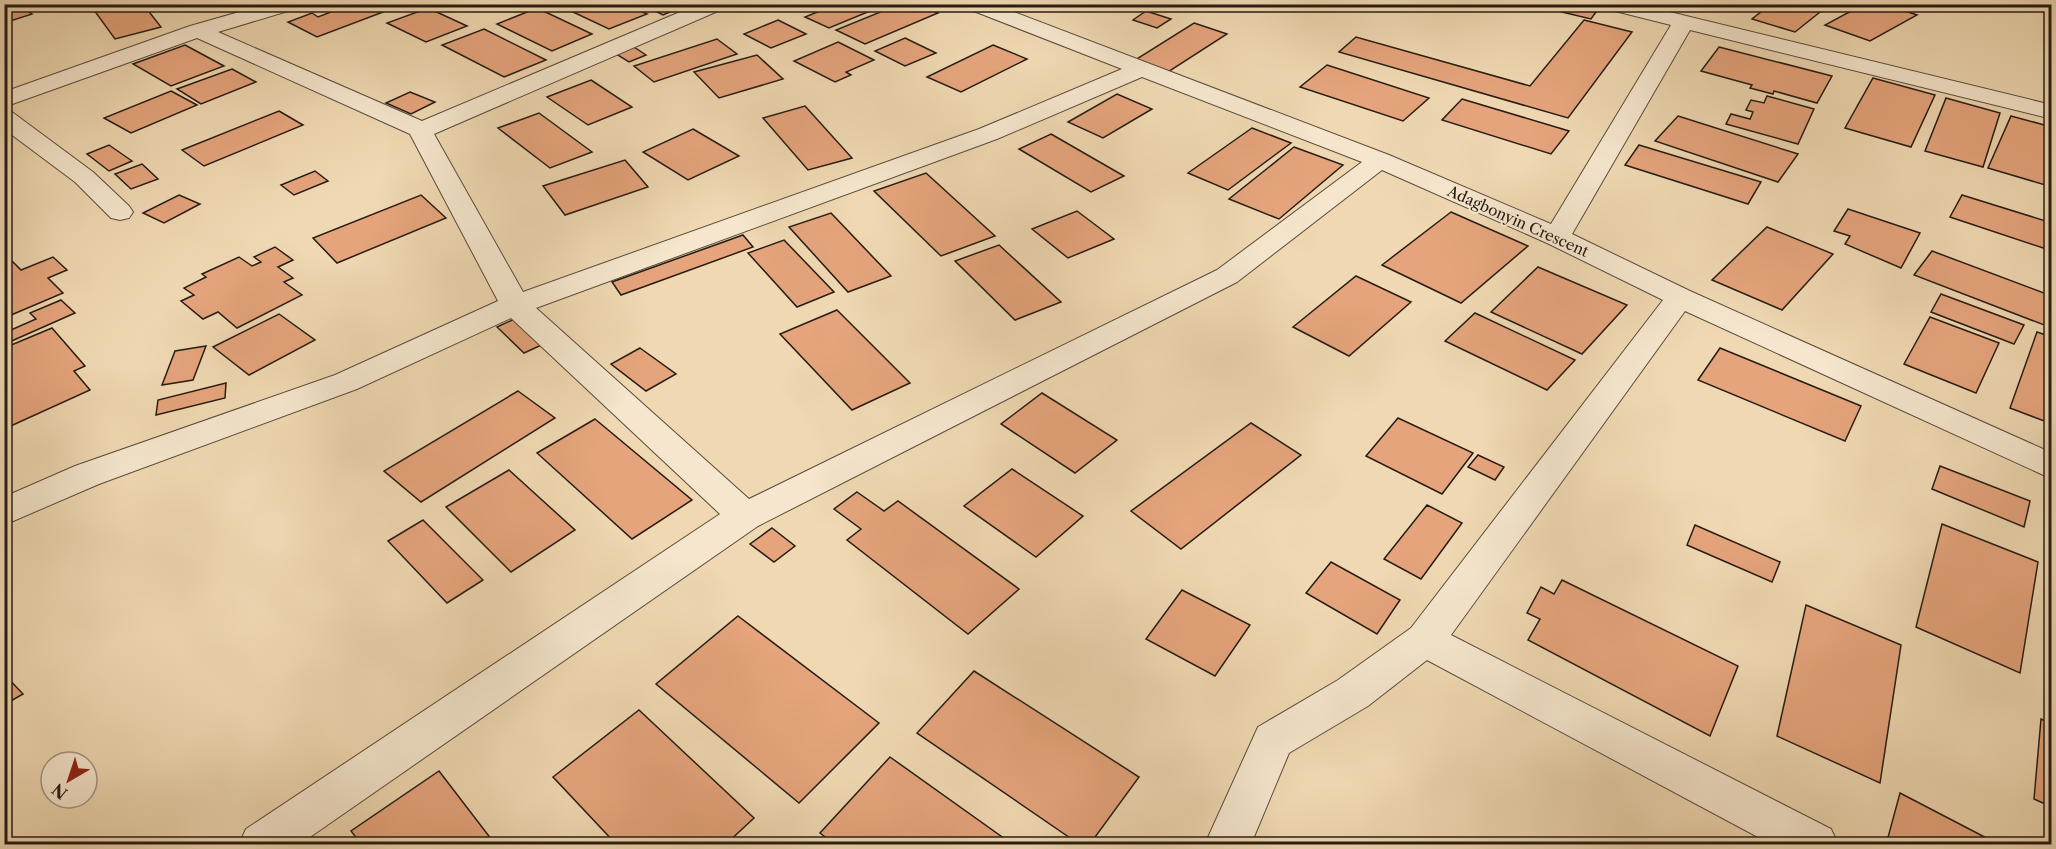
<svg xmlns="http://www.w3.org/2000/svg" width="2056" height="849" font-family="'Libre Caslon Text',serif">
	<style>
		.building { fill: #e5a47c; stroke: #271c13; stroke-width: 1.5 }
		.lines { fill: none; stroke-linecap: round; stroke-linejoin: round }
		.minor-casing { stroke: #594b3b; stroke-width: 2 }
		.minor { fill: #f5e6cd; fill-rule: evenodd }
		.labels { text-anchor: middle; dominant-baseline: central; stroke-width: 4.5; stroke-linejoin: round; paint-order: stroke }
		.street-label { font-size: 15px; fill: #271c13; stroke: #f5e6cd }
	</style>
	<rect width="100%" height="100%" fill="#efd8b2"/>
	<filter id="stains"><feTurbulence type="fractalNoise" baseFrequency=".00333" numOctaves="4"/><feColorMatrix values="0 0 0 0 .2 0 0 0 0 .09 0 0 0 0 .02 0 0 0 .5 -.17"/></filter>
	<radialGradient id="worn" r=".72"><stop offset=".6" stop-color="#630" stop-opacity="0"/><stop offset="1" stop-color="#630" stop-opacity=".3"/></radialGradient>
	<g class="building">
		<path d="M4 4H17L32 14 4 23Z"/>
		<path d="M98 4H143L161 27 115 39 91 6Z"/>
		<path d="M352 4 399 6 317 37 288 22 312 13 318 17Z"/>
		<path d="M556 4H625L647 14 609 29Z"/>
		<path d="M641 4H689L663 15Z"/>
		<path d="M837 4H887L829 28 805 17Z"/>
		<path d="M900 4H918L938 13 865 44 836 30Z"/>
		<path d="M1771 4H1830L1795 32 1752 19Z"/>
		<path d="M1864 4H1885L1917 15 1870 41 1825 25Z"/>
		<path d="M1567 5 1596 12 1591 19 1562 12Z"/>
		<path d="M428 8 467 26 426 42 387 23Z"/>
		<path d="M537 8 592 34 552 51 497 24Z"/>
		<path d="M1146 11 1171 19 1157 28 1133 20Z"/>
		<path d="M778 20 806 34 771 48 744 34Z"/>
		<path d="M1584 20 1632 32 1568 118 1339 52 1356 37 1530 86Z"/>
		<path d="M1194 23 1227 34 1168 72 1135 60Z"/>
		<path d="M484 29 546 60 504 77 442 45Z"/>
		<path d="M905 38 936 53 905 66 875 51Z"/>
		<path d="M717 39 737 54 654 82 634 66Z"/>
		<path d="M838 42 874 60 846 72 851 75 835 82 794 61Z"/>
		<path d="M185 45 224 66 171 86 133 64Z"/>
		<path d="M993 45 1027 59 961 92 927 77Z"/>
		<path d="M634 47 646 55 629 62 616 54Z"/>
		<path d="M1719 47 1832 76 1817 103 1774 91 1773 94 1750 88 1752 85 1701 71Z"/>
		<path d="M757 55 783 79 719 98 694 72Z"/>
		<path d="M1327 65 1429 98 1403 121 1300 87Z"/>
		<path d="M232 69 256 82 201 104 177 89Z"/>
		<path d="M1873 78 1935 95 1911 147 1845 128Z"/>
		<path d="M591 80 632 107 588 125 547 97Z"/>
		<path d="M171 91 197 105 131 133 104 118Z"/>
		<path d="M410 92 435 102 411 114 386 103Z"/>
		<path d="M1117 94 1152 109 1103 138 1068 122Z"/>
		<path d="M1767 96 1814 109 1798 144 1726 124 1731 114 1750 119 1753 112 1746 110 1751 100 1764 103Z"/>
		<path d="M1946 98 2000 113 1983 167 1925 151Z"/>
		<path d="M1462 99 1569 131 1551 154 1442 120Z"/>
		<path d="M805 106 852 158 808 170 763 118Z"/>
		<path d="M279 111 303 125 204 166 182 150Z"/>
		<path d="M539 113 592 152 550 168 498 128Z"/>
		<path d="M1678 116 1798 154 1778 182 1655 141Z"/>
		<path d="M2011 116 2052 127V187L1988 168Z"/>
		<path d="M1252 128 1291 143 1228 190 1188 173Z"/>
		<path d="M693 129 739 156 688 180 643 152Z"/>
		<path d="M1051 134 1124 176 1091 192 1019 149Z"/>
		<path d="M109 145 132 161 109 171 87 154Z"/>
		<path d="M1639 145 1761 182 1748 204 1625 165Z"/>
		<path d="M1294 147 1343 165 1279 219 1229 199Z"/>
		<path d="M625 160 648 187 565 215 543 186Z"/>
		<path d="M142 164 158 179 131 189 115 174Z"/>
		<path d="M315 171 328 181 294 195 281 185Z"/>
		<path d="M926 173 995 236 941 256 874 191Z"/>
		<path d="M179 195 200 204 164 223 143 213Z"/>
		<path d="M421 195 446 218 337 263 313 238Z"/>
		<path d="M1962 195 2052 223V251L1950 217Z"/>
		<path d="M1848 209 1920 233 1901 268 1845 244 1850 236 1834 231Z"/>
		<path d="M1077 211 1114 239 1068 258 1032 229Z"/>
		<path d="M1451 212 1528 246 1461 303 1382 265Z"/>
		<path d="M831 213 891 276 848 292 789 227Z"/>
		<path d="M1767 227 1833 254 1782 310 1712 280Z"/>
		<path d="M743 235 753 247 621 295 612 282Z"/>
		<path d="M784 240 834 292 797 307 748 253Z"/>
		<path d="M999 245 1061 302 1015 320 955 261Z"/>
		<path d="M275 247 293 260 278 267 293 278 284 282 302 295 237 328 218 312 203 319 181 301 194 295 184 288 206 277 202 274 239 257 252 266 261 262 254 257Z"/>
		<path d="M1932 251 2052 296V328L1914 275Z"/>
		<path d="M4 253 21 270 53 257 67 270 48 278 63 293 4 318Z"/>
		<path d="M1538 267 1627 305 1582 354 1491 312Z"/>
		<path d="M1356 276 1411 302 1349 356 1293 327Z"/>
		<path d="M1941 294 2024 325 2014 344 1931 312Z"/>
		<path d="M61 300 75 313 7 343 4 340V333L36 319 30 313Z"/>
		<path d="M837 310 910 383 852 410 780 334Z"/>
		<path d="M1475 313 1575 360 1547 390 1445 341Z"/>
		<path d="M279 314 315 340 249 375 213 347Z"/>
		<path d="M521 316 548 342 524 353 497 327Z"/>
		<path d="M1930 317 1999 343 1976 393 1904 364Z"/>
		<path d="M52 328 85 366 74 371 90 390 4 429V348Z"/>
		<path d="M2037 332 2052 337V424L2010 408Z"/>
		<path d="M206 346 193 380 162 385 175 351Z"/>
		<path d="M640 348 676 374 646 391 611 364Z"/>
		<path d="M1720 348 1861 406 1845 441 1698 380Z"/>
		<path d="M226 383 225 398 156 415 158 400Z"/>
		<path d="M518 391 555 418 421 502 384 471Z"/>
		<path d="M1042 393 1117 440 1075 473 1001 424Z"/>
		<path d="M1398 418 1473 453 1442 494 1366 456Z"/>
		<path d="M595 419 692 500 632 539 537 453Z"/>
		<path d="M1251 423 1301 455 1181 549 1131 511Z"/>
		<path d="M1478 455 1504 467 1495 480 1468 467Z"/>
		<path d="M1940 466 2030 501 2024 527 1932 489Z"/>
		<path d="M1012 469 1083 516 1036 557 964 506Z"/>
		<path d="M509 470 575 530 511 572 446 507Z"/>
		<path d="M857 492 884 511 898 501 1019 589 968 634 847 540 861 529 834 509Z"/>
		<path d="M1427 505 1462 523 1421 579 1384 559Z"/>
		<path d="M423 520 483 580 447 603 388 541Z"/>
		<path d="M1942 524 2038 562 2020 673 1916 627Z"/>
		<path d="M1695 525 1780 562 1772 582 1687 545Z"/>
		<path d="M772 528 795 546 774 562 750 544Z"/>
		<path d="M1331 562 1400 600 1377 634 1306 593Z"/>
		<path d="M1562 580 1738 666 1710 736 1528 640 1540 619 1527 613 1541 587 1554 594Z"/>
		<path d="M1182 590 1250 625 1215 676 1146 639Z"/>
		<path d="M1806 605 1901 645 1880 783 1777 736Z"/>
		<path d="M738 616 879 723 799 803 656 684Z"/>
		<path d="M974 671 1139 777 1090 844H1079L917 733Z"/>
		<path d="M4 674 23 694 4 705Z"/>
		<path d="M639 710 754 818 726 844H616L553 777Z"/>
		<path d="M2041 719 2052 724V807L2034 799Z"/>
		<path d="M890 757 1012 844H834L820 833Z"/>
		<path d="M439 771 495 844H361L351 831Z"/>
		<path d="M1900 793 1998 844H1893L1887 841Z"/>
	</g>
	<g class="lines">
		<g class="minor-casing">
			<g id="minor">
				<path d="M267 4H301L298 8 218 32 422 121 699 4H728L725 8 434 134 523 292 979 129 1122 69 966 8 963 4H993L1389 155 1551 224 1671 25 1603 8 1600 4H1637L2052 105V119L1690 30 1572 234 1690 291 2052 453V479L1685 311 1451 635 1831 829 1838 844H1771L1427 660 1368 706 1289 753 1251 844H1205L1258 727 1338 680 1411 628 1663 300 1547 243 1382 170 1237 282 758 526 300 844H239L246 829 720 514 511 318 357 389 99 484 4 525V497L75 466 335 375 498 301 410 134 197 38 4 107V92L190 26ZM1142 77 1362 162 1217 270 749 499 536 308 997 139Z"/>
				<path d="M4 110 12 112 93 172 129 206 133 212 129 218 120 220 111 218 75 182 4 129Z"/>
			</g>
		</g>
		<use href="#minor" class="minor"/>
	</g>
	<g class="labels">
		<g class="street-label">
			<text transform="translate(1518 221) rotate(24)">Adagbonyin Crescent</text>
		</g>
	</g>
	<rect width="2056" height="849" fill="none" stroke="#efd8b2" stroke-width="24"/>
	<rect x="6" y="6" width="2044" height="837" fill="none" stroke="#271c13" stroke-width="3"/>
	<rect x="12" y="12" width="2032" height="825" fill="none" stroke="#271c13" stroke-width="1.5"/>
	<g transform="translate(69 780) rotate(219)"><circle r="28" fill="#f5e6cd" stroke="#a39583" stroke-width="1.5"/>
	<path d="M0-4.5L10 22L0 15L-10 22Z" fill="#8f2418"/>
	<text y="-9" font-size="16" font-weight="bold" text-anchor="middle" fill="#271c13">N</text>
	</g>
	<rect width="100%" height="100%" filter="url(#stains)"/>
	<rect width="100%" height="100%" fill="url(#worn)"/>
</svg>
